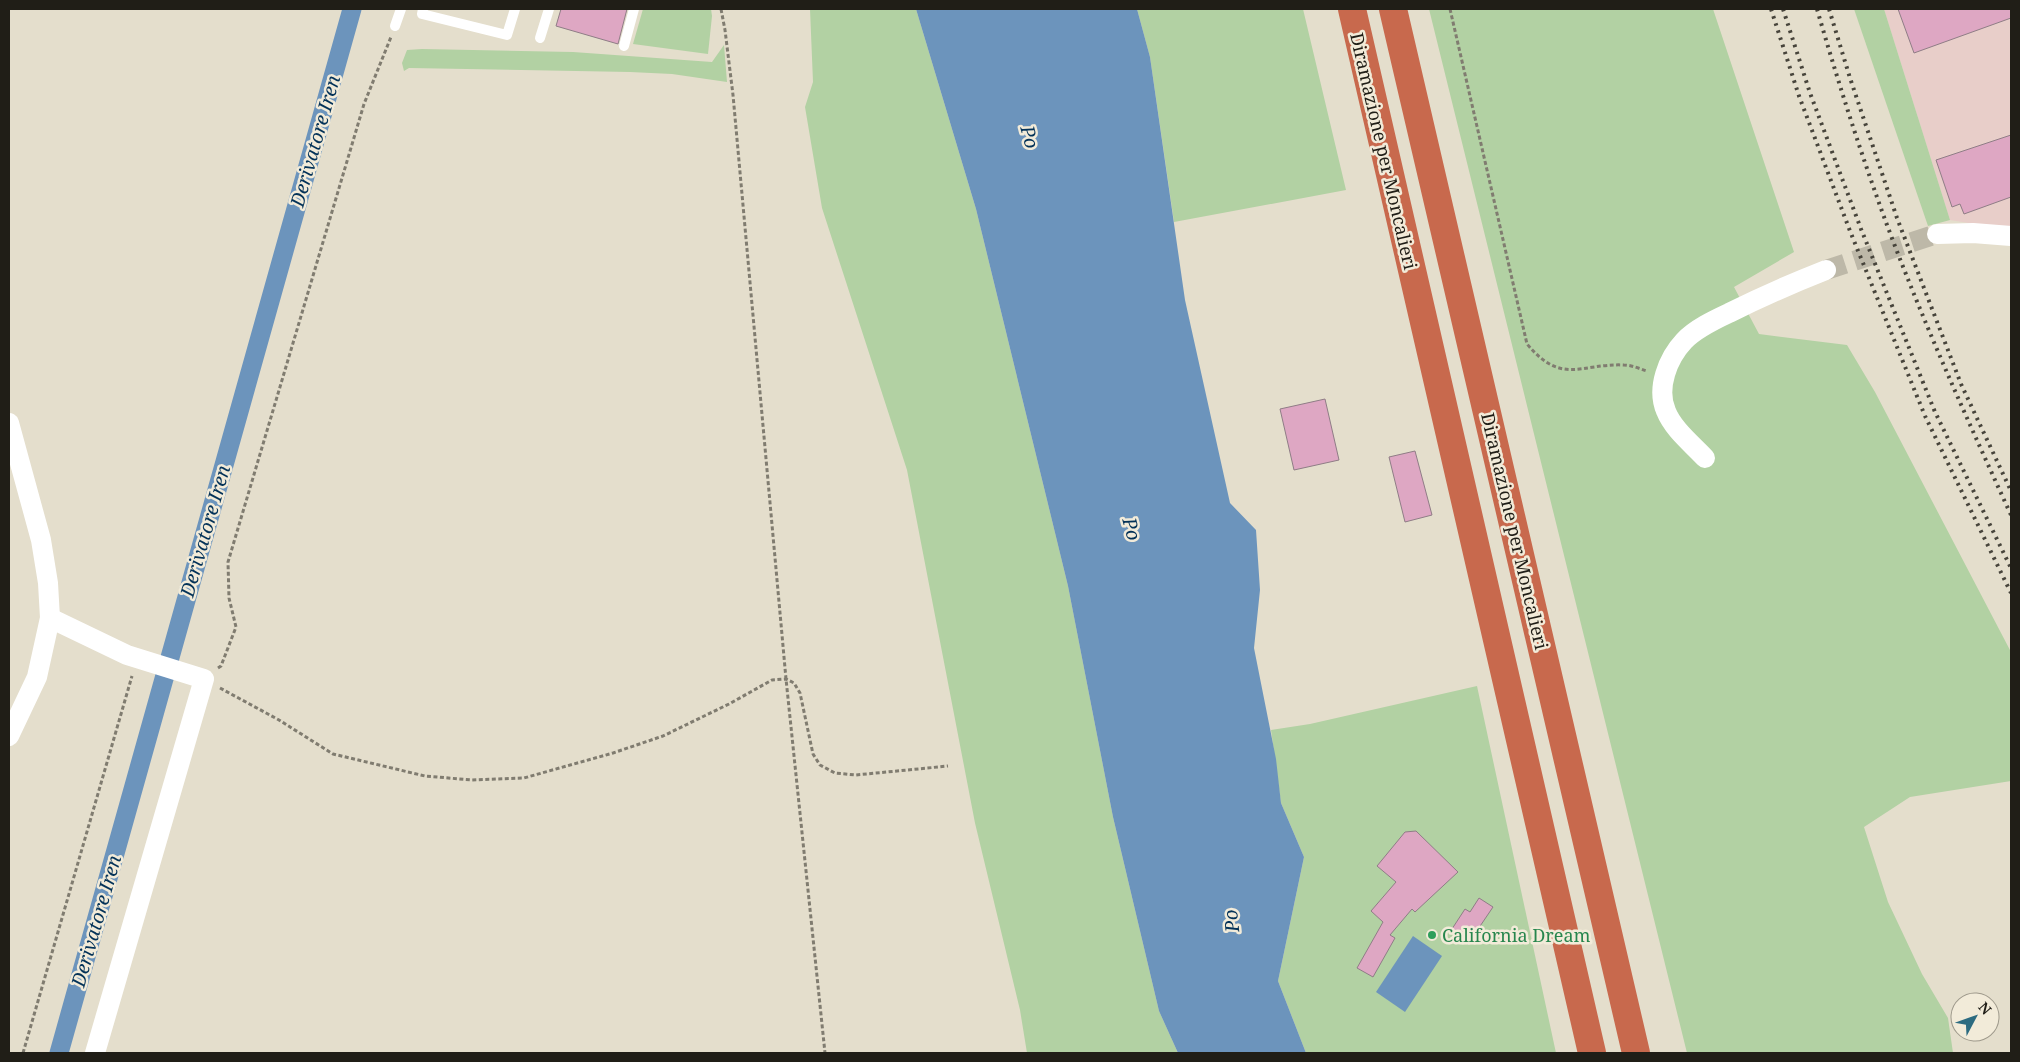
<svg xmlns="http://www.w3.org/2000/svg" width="2020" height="1062" font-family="'Noto Serif',serif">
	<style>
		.commercial { fill: #e8cec9 }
		.green { fill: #b2d1a3 }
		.water { fill: #6c94bc }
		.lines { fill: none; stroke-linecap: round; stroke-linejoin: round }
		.canal { stroke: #6c94bc; stroke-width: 19 }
		.building { fill: #dea7c3; stroke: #8f7d86 }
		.minor-tunnel { stroke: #bdb8a8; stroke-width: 20; stroke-dasharray: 20 10; stroke-linecap: butt }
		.path { stroke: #807c70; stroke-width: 3; stroke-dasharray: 4 2.5; stroke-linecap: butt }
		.service { stroke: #fff; stroke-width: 10 }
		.minor { stroke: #fff; stroke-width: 20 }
		.motorway { stroke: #c8694d; stroke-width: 28 }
		.rail { stroke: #47443b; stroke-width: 4; stroke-dasharray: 2.5 5; stroke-linecap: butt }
		.leisure-dot { fill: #2e9e5b; stroke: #f2ebd9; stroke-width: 2 }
		.labels { text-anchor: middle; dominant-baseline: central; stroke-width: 5; stroke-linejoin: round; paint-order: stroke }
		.street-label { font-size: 18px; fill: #201e17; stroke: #f2ebd9 }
		.leisure-label { font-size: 18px; fill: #27864d; stroke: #f2ebd9; text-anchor: start }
		.water-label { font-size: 19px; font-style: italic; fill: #033258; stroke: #f2ebd9 }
	</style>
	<rect width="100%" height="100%" fill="#e4decc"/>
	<path class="commercial" d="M1884 9H2011V230L1950 220Z"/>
	<g class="green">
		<path d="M643 9H711L712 16 708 54 633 44Z"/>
		<path d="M810 9H916L976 209 1068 586 1113 817 1159 1011 1178 1053H1027L1020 1010 975 823 907 470 822 208 805 107 813 82Z"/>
		<path d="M1137 9H1303L1346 190 1174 222 1150 57Z"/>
		<path d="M1429 9H1713L1794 252 1734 287 1759 334 1847 345 1875 392 2011 652V781L1910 797 1864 827 1888 902 1922 974 1948 1018 1953 1053H1687Z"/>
		<path d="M1854 9H1884L1950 220 1928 226Z"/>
		<path d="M724 45 727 82 672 74 630 72 409 68 404 71 402 63 407 50 422 49 573 52 712 62Z"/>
		<path d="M1477 686 1556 1053H1306L1278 981 1304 857 1281 803 1271 730 1310 724Z"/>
	</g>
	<g class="water">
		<path d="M916 9H1137L1150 57 1185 300 1230 503 1256 530 1260 590 1254 648 1276 759 1281 803 1304 857 1278 981 1306 1053H1178L1159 1011 1113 817 1068 586 976 209Z"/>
		<path d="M1413 936 1442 956 1405 1012 1376 992Z"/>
	</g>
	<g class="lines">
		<path class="canal" d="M59 1053 352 9"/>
	</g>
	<g class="building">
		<path d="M561 9H627L618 44 556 26Z"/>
		<path d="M1898 9H2011V18L1914 53Z"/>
		<path d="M2011 135V197L1964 214 1960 204 1952 207 1936 160Z"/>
		<path d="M1325 399 1339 460 1294 470 1280 409Z"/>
		<path d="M1415 451 1432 515 1405 522 1389 457Z"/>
		<path d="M1416 831 1458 872 1415 912 1412 909 1390 935 1395 938 1373 977 1357 968 1383 922 1371 911 1396 882 1377 866 1405 832Z"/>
		<path d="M1479 898 1493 907 1468 944 1450 932 1465 909 1470 912Z"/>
	</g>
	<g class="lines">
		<path class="minor-tunnel" d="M1826 270 1937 234"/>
		<g class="path">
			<path d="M721 9 725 30 733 95 786 679 825 1053"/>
			<path d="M1450 9 1527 344C1562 386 1581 363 1624 365 1632 365 1640 369 1647 371"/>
			<path d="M218 668 221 666 236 627 229 598 228 562 364 104 391 37"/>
			<path d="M220 688 279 720 333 754 425 776 472 780 524 778 613 753 663 736 729 704 772 680 786 679 794 683 800 693 813 754 820 765 835 773 856 775 948 766"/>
			<path d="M23 1053 132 676"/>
		</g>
		<g class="service">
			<path d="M423 9 422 14 507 35 515 9"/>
			<path d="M395 26 401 9"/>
			<path d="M540 38 549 9"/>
			<path d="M624 46 634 9"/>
		</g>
		<g class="minor">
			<path d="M1937 234 1973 233 2011 236"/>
			<path d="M9 423 41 540 48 583 50 618 37 677 9 736"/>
			<path d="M1705 458C1692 444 1673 429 1666 411 1656 388 1668 358 1684 341 1695 329 1714 320 1729 313 1761 297 1793 283 1826 270"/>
			<path d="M50 618 127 655 204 679 95 1053"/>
		</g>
		<g class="motorway">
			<path d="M1352 9 1592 1053"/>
			<path d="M1393 9 1636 1053"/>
		</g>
		<g class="rail">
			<path d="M1771 9 1799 96 1850 231 1925 416 2011 593"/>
			<path d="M1783 9 1810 93 1861 229 1935 412 2011 568"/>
			<path d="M1817 9C1838 82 1861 154 1887 225 1924 324 1967 419 2011 515"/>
			<path d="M1829 9 1850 78 1897 218 1961 384 2011 491"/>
		</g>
	</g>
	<circle class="leisure-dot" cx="1432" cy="935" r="5"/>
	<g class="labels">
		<g class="street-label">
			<text transform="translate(1384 151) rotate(77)">Diramazione per Moncalieri</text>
			<text transform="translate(1515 531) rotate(77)">Diramazione per Moncalieri</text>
		</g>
		<g class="leisure-label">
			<text x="1442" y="935">California Dream</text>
		</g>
		<g class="water-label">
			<text transform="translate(1030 137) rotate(75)">Po</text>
			<text transform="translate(315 141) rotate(-74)">Derivatore Iren</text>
			<text transform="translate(1132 529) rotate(75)">Po</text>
			<text transform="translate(205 531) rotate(-74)">Derivatore Iren</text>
			<text transform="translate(96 921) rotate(-74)">Derivatore Iren</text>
			<text transform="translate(1231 921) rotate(-96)">Po</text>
		</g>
	</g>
	<rect width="2020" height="1062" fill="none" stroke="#201e17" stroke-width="20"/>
	<g transform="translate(1975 1017) rotate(49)"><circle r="24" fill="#f2ebd9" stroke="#9e998b"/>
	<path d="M0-4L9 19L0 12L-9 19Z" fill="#2c6b80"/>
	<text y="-8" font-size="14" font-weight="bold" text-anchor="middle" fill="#201e17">N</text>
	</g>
</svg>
